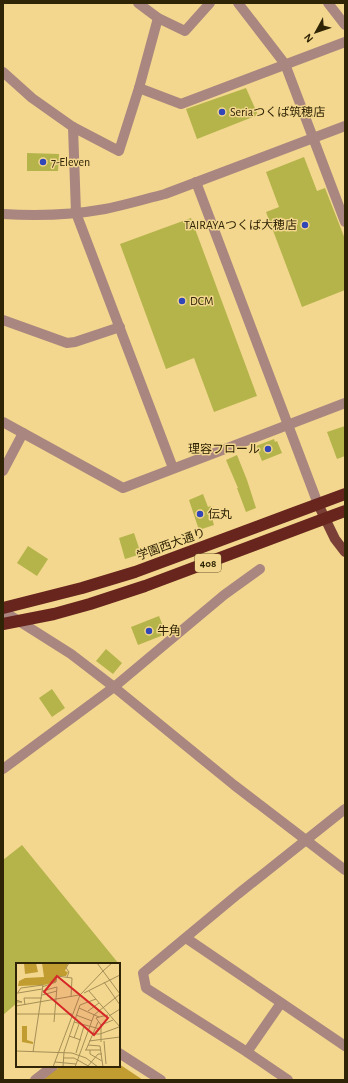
<svg xmlns="http://www.w3.org/2000/svg" width="348" height="1083" font-family="'Alegreya Sans','Noto Sans JP',sans-serif">
	<style>
		.forest { fill: #c19c30 }
		.building { fill: #b4b44a }
		.lines { fill: none; stroke-linecap: round; stroke-linejoin: round }
		.minor { stroke: #a98680; stroke-width: 10 }
		.major { stroke: #7a4037; stroke-width: 10 }
		.highway { stroke: #67251d; stroke-width: 12 }
		.poi-dot { fill: #3147b8; stroke: #f3d78e; stroke-width: 1.5 }
		.labels { text-anchor: middle; dominant-baseline: central; stroke-width: 3; stroke-linejoin: round; paint-order: stroke }
		.shield { fill: #f3d78e; stroke: #6a5a2e; stroke-width: 1 }
		.shield-label { font-size: 11px; font-weight: bold; fill: #2f2405 }
		.poi-label { font-size: 12px; fill: #2f2405; stroke: #f3d78e; text-anchor: start }
		.street-label { font-size: 12px; fill: #2f2405; stroke: #f3d78e }
		.inset-road { fill: none; stroke: #a58f57; stroke-width: 1 }
		.view { fill: #d62828; fill-opacity: 0.15; stroke: #d62828; stroke-width: 2 }
		.inset-edge { fill: none; stroke: #2f2405; stroke-width: 2 }
	</style>
	<rect width="100%" height="100%" fill="#f3d78e"/>
	<path class="forest" d="M119 1064 143 1080H40L61 1066H119Z"/>
	<g class="building">
		<path d="M246 88 258 115 197 139 186 109Z"/>
		<path d="M27 153 59 154 58 171H27Z"/>
		<path d="M304 157 317 191 325 188 345 239V290L302 307 266 212 279 207 266 172Z"/>
		<path d="M191 218 257 396 214 412 194 358 166 369 120 244Z"/>
		<path d="M345 426V456L337 459 327 432Z"/>
		<path d="M274 439 275 442 277 441 282 453 262 461 256 446Z"/>
		<path d="M237 455 247 480 256 508 246 512 237 488H238L226 460Z"/>
		<path d="M203 494 208 507 211 506 215 517 212 518 214 525 199 530 189 500Z"/>
		<path d="M134 533 141 554 125 559 119 538Z"/>
		<path d="M28 546 48 559 37 576 17 563Z"/>
		<path d="M159 616 166 634 138 645 131 627Z"/>
		<path d="M106 649 122 663 113 674 96 661Z"/>
		<path d="M52 689 65 708 52 717 39 698Z"/>
		<path d="M22 845 119 964H17V1003L3 1015V860Z"/>
	</g>
	<g class="lines">
		<g class="minor">
			<path d="M138 3 158 18 185 31 210 3"/>
			<path d="M238 3 285 64 345 222"/>
			<path d="M328 3 345 25"/>
			<path d="M3 72 32 98 73 127 119 151 139 88 158 18"/>
			<path d="M139 88 181 104 345 42"/>
			<path d="M73 127 76 213 173 468"/>
			<path d="M196 182 318 504"/>
			<path d="M3 214C37 216 72 215 105 209 125 205 145 199 165 194L345 126"/>
			<path d="M3 320 67 343 75 342 120 327"/>
			<path d="M3 422 123 488 345 403"/>
			<path d="M3 471 23 433"/>
			<path d="M3 611 71 654 114 687 234 785 345 870"/>
			<path d="M3 769 114 687 224 595 260 569"/>
			<path d="M186 938 345 1046"/>
			<path d="M247 1052 281 1003"/>
			<path d="M119 1053 161 1080"/>
			<path d="M35 1080 53 1066"/>
			<path d="M288 1080 247 1052 146 988 143 973 238 894 345 809"/>
		</g>
		<path class="major" d="M318 504 335 539 345 552"/>
		<g class="highway">
			<path d="M3 608 82 588 135 572 345 494"/>
			<path d="M3 624 54 614 90 604 145 586 345 511"/>
		</g>
	</g>
	<g class="poi-dot">
		<circle cx="222" cy="112" r="4"/>
		<circle cx="43" cy="162" r="4"/>
		<circle cx="305" cy="225" r="4"/>
		<circle cx="182" cy="301" r="4"/>
		<circle cx="268" cy="449" r="4"/>
		<circle cx="200" cy="514" r="4"/>
		<circle cx="149" cy="631" r="4"/>
	</g>
	<g class="labels">
		<rect class="shield" x="195" y="554" width="26" height="18" rx="3"/>
		<g class="shield-label">
			<text x="208" y="563">408</text>
		</g>
		<g class="poi-label">
			<text x="230" y="112">Seriaつくば筑穂店</text>
			<text x="51" y="162">7-Eleven</text>
			<text x="297" y="225" text-anchor="end">TAIRAYAつくば大穂店</text>
			<text x="190" y="301">DCM</text>
			<text x="260" y="449" text-anchor="end">理容フロール</text>
			<text x="208" y="514">伝丸</text>
			<text x="157" y="631">牛角</text>
		</g>
		<g class="street-label">
			<text transform="translate(171 544) rotate(-20)">学園西大通り</text>
		</g>
	</g>
	<g transform="translate(16 963)">
		<rect width="104" height="104" fill="#f3d78e"/>
		<path d="M8 0H20L22 9 9 11ZM26 0H52L49 8 52 9 50 13H40V19L28 22 2 23 3 18 9 15 28 14ZM6 63H11V77L17 79V81L6 79Z" fill="#c19c30"/>
		<path class="inset-road" d="M96 0 87 8 104 31M51 14 53 9 50 5 53 0M88 19 104 42M26 24 40 19 41 13 56 15 55 34M26 28 41 24 38 59M73 28 104 64M2 30 26 26M68 30 104 12M0 32 5 25 27 22 17 89M26 32 41 28M0 37 6 39H0M9 42 8 35H26M0 43 63 32M63 45 83 54 92 52M72 48 83 40M0 51H56M60 52 76 58M93 53 104 46M83 54 80 55 85 62V79M58 59 84 66M85 62 97 57M76 71H84L103 64M53 73 65 77M58 75 63 61M73 78 104 74M88 78 90 101M72 82 84 83 87 104M69 87H85M70 87 82 59M74 87V91L86 98M0 88 56 90 70 95 82 104M60 90 68 63M47 95H58L74 104M39 99 60 101M72 103 82 91H86M37 104 64 32 87 8 81 0M47 104 48 89 64 42 80 36M59 104 78 52 104 31"/>
		<path class="view" d="M41 13 92 55 78 72 28 29Z"/>
		<rect width="104" height="104" class="inset-edge"/>
	</g>
	<rect width="348" height="1083" fill="none" stroke="#2f2405" stroke-width="8"/>
	<g transform="translate(316 32) rotate(230)" stroke="#f3d78e" stroke-width="3" paint-order="stroke">
	<path d="M0-3L7 15L0 10L-7 15Z" fill="#2f2405"/>
	<text y="-6" font-size="11" font-weight="bold" text-anchor="middle" fill="#2f2405">N</text>
	</g>
</svg>
